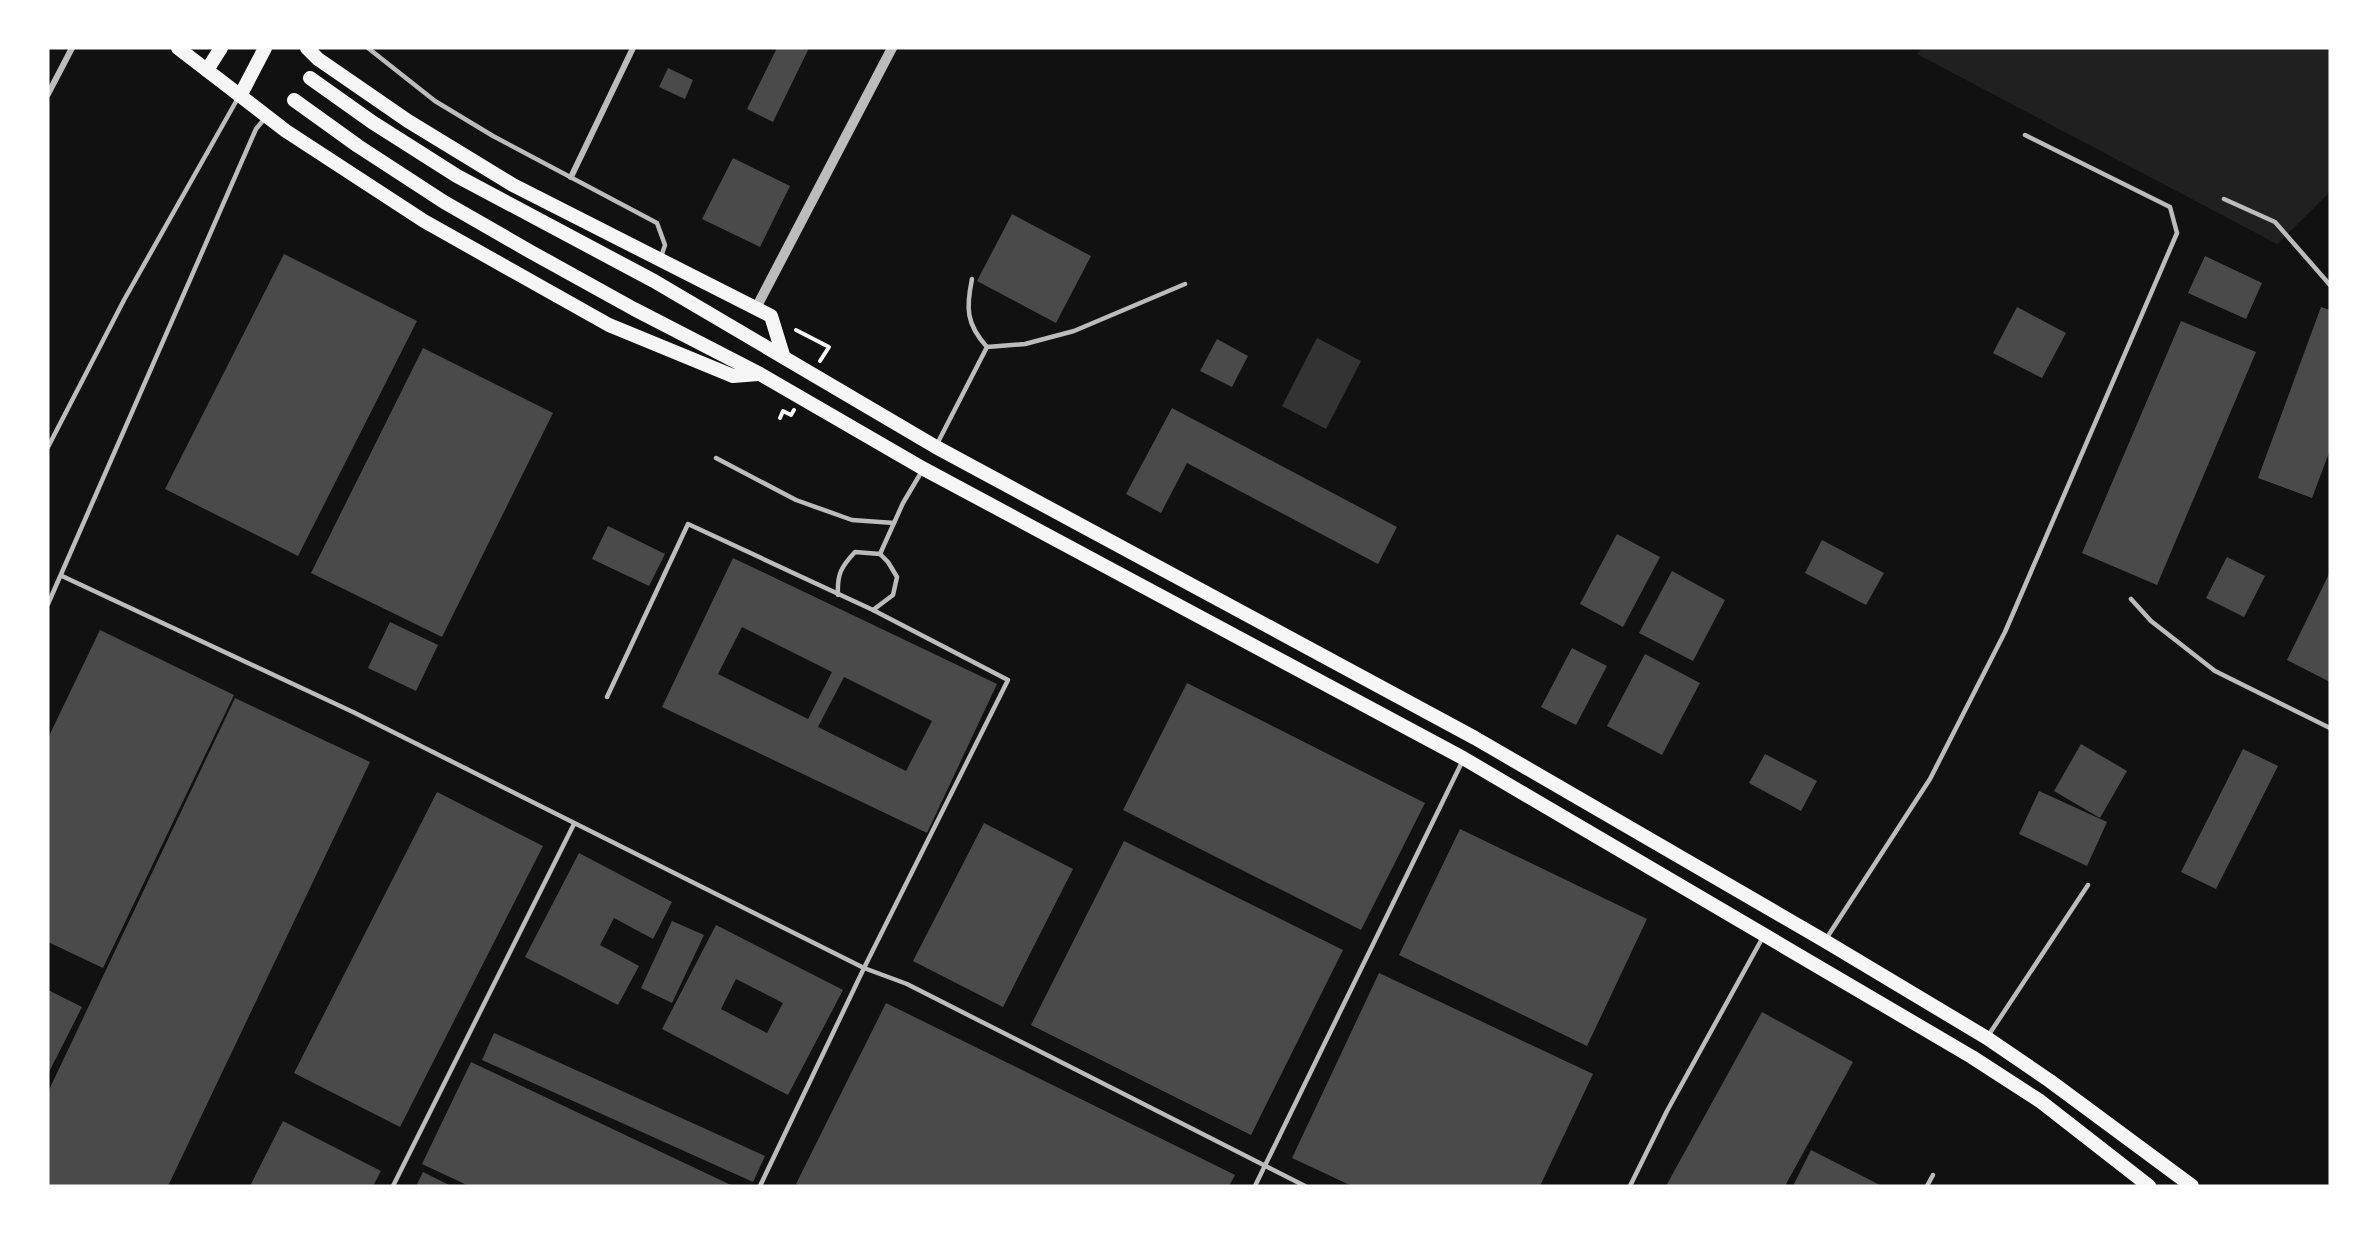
<svg xmlns="http://www.w3.org/2000/svg" width="2378" height="1234" font-family="'Exo 2',sans-serif">
	<style>
		.green { fill: #202020 }
		.water { fill: #333 }
		.building { fill: #4a4a4a; fill-rule: evenodd }
		.lines { fill: none; stroke-linecap: round; stroke-linejoin: round }
		.path { stroke: #f5f5f5; stroke-width: 4 }
		.service { stroke: #bcbcbc; stroke-width: 4.5 }
		.minor { stroke: #bcbcbc; stroke-width: 6 }
		.tertiary { stroke: #bcbcbc; stroke-width: 10 }
		.primary { stroke: #f5f5f5; stroke-width: 14 }
	</style>
	<rect width="100%" height="100%" fill="#111"/>
	<path class="green" d="M1922 48H2330V192L2277 244 1917 54Z"/>
	<path class="water" d="M1317 338 1361 361 1326 429 1282 406Z"/>
	<g class="building">
		<path d="M777 48H809L773 122 747 109Z"/>
		<path d="M668 68 693 80 685 99 659 87Z"/>
		<path d="M733 158 790 186 760 247 702 219Z"/>
		<path d="M1012 214 1091 256 1056 323 977 281Z"/>
		<path d="M284 254 417 321 298 556 165 489Z"/>
		<path d="M2205 256 2262 283 2246 319 2188 293Z"/>
		<path d="M2017 307 2066 333 2042 378 1993 353Z"/>
		<path d="M2321 307 2330 310V450L2312 498 2258 478Z"/>
		<path d="M2181 321 2256 352 2157 585 2082 553Z"/>
		<path d="M1217 339 1248 356 1232 387 1200 371Z"/>
		<path d="M423 348 553 413 442 637 311 573Z"/>
		<path d="M1172 408 1397 527 1378 564 1187 463 1161 513 1126 494Z"/>
		<path d="M608 526 665 554 649 586 592 559Z"/>
		<path d="M1617 534 1660 557 1623 627 1580 604Z"/>
		<path d="M1822 540 1884 573 1866 605 1805 573Z"/>
		<path d="M2227 557 2265 576 2244 617 2206 598Z"/>
		<path d="M733 558 997 684 927 833 662 707ZM742 627 832 672 808 719 718 674ZM844 677 932 721 906 771 818 727Z"/>
		<path d="M1672 571 1725 600 1693 661 1639 633Z"/>
		<path d="M2330 572V682L2287 660Z"/>
		<path d="M390 622 438 645 416 691 368 668Z"/>
		<path d="M100 630 234 695 103 968 48 942V738Z"/>
		<path d="M1572 648 1607 666 1576 725 1541 707Z"/>
		<path d="M1645 654 1700 683 1662 755 1607 726Z"/>
		<path d="M1187 683 1425 803 1361 930 1123 810Z"/>
		<path d="M235 698 370 762 168 1186H48V1092Z"/>
		<path d="M2081 744 2127 771 2100 818 2054 791Z"/>
		<path d="M2243 749 2278 766 2216 889 2181 872Z"/>
		<path d="M1765 754 1817 781 1801 811 1749 783Z"/>
		<path d="M2039 791 2107 822 2087 866 2019 834Z"/>
		<path d="M437 792 543 846 400 1127 294 1073Z"/>
		<path d="M984 823 1073 869 1003 1007 913 961Z"/>
		<path d="M1460 829 1647 919 1587 1046 1399 955Z"/>
		<path d="M1124 841 1343 950 1251 1135 1031 1025Z"/>
		<path d="M579 853 672 902 653 939 614 918 600 945 639 966 618 1005 525 957Z"/>
		<path d="M672 921 704 935 672 1003 641 988Z"/>
		<path d="M716 925 843 990 788 1095 662 1029ZM736 979 783 1003 767 1033 721 1009Z"/>
		<path d="M1379 973 1593 1074 1540 1186H1352L1292 1158Z"/>
		<path d="M48 990 82 1007 48 1074Z"/>
		<path d="M886 1003 1235 1175 1229 1186H800L796 1184Z"/>
		<path d="M1762 1012 1853 1062 1785 1186H1666Z"/>
		<path d="M494 1033 765 1156 753 1182 482 1060Z"/>
		<path d="M471 1062 733 1186H469L422 1164Z"/>
		<path d="M283 1121 381 1171 373 1186H250Z"/>
		<path d="M1811 1150 1882 1186H1793Z"/>
		<path d="M423 1172 451 1186H416Z"/>
	</g>
	<g class="lines">
		<g class="path">
			<path d="M796 330 829 347 820 361"/>
			<path d="M780 418 783 411 791 415 794 410"/>
		</g>
		<g class="service">
			<path d="M368 48 435 101 493 136 657 223 665 245 661 257"/>
			<path d="M2224 199 2275 222 2330 285"/>
			<path d="M972 279C966 308 966 324 987 347"/>
			<path d="M936 446 987 347 1025 344 1074 331 1185 284"/>
			<path d="M48 447 124 300 238 98"/>
			<path d="M716 458 796 500 852 520 894 523"/>
			<path d="M62 576 353 712 864 968 907 984 1305 1186"/>
			<path d="M838 595C837 574 841 567 855 552L880 554 903 503 922 471"/>
			<path d="M2131 599 2151 621 2215 671 2330 728"/>
			<path d="M48 604 256 129 266 117"/>
			<path d="M873 610 893 595 897 577 888 562 880 554"/>
			<path d="M607 697 688 524 873 610 1008 680 864 968 760 1186"/>
			<path d="M1826 939 1930 779 2005 632 2177 233 2170 207 2025 135"/>
			<path d="M1988 1036 2088 885"/>
			<path d="M393 1186 574 824"/>
			<path d="M1255 1186 1463 760"/>
			<path d="M1630 1186 1667 1111 1763 937"/>
			<path d="M1927 1186 1933 1175"/>
		</g>
		<g class="minor">
			<path d="M48 94 72 48"/>
			<path d="M571 177 633 48"/>
		</g>
		<path class="tertiary" d="M756 308 892 48"/>
		<g class="primary">
			<path d="M178 48 286 131 424 221 609 325 733 376 758 374"/>
			<path d="M307 48 318 59 408 121 513 185 771 316 783 355"/>
			<path d="M207 70 221 48"/>
			<path d="M310 78 372 122 457 176 654 281 936 447 1475 738 1825 941 1987 1038 2050 1081 2192 1186"/>
			<path d="M240 96 265 48"/>
			<path d="M294 100 358 146 444 202 531 252 634 309 760 374 924 469 1463 758 1972 1057 2040 1101 2149 1186"/>
		</g>
	</g>
	<rect width="2378" height="1234" fill="none" stroke="#ffffff" stroke-width="99"/>
</svg>
